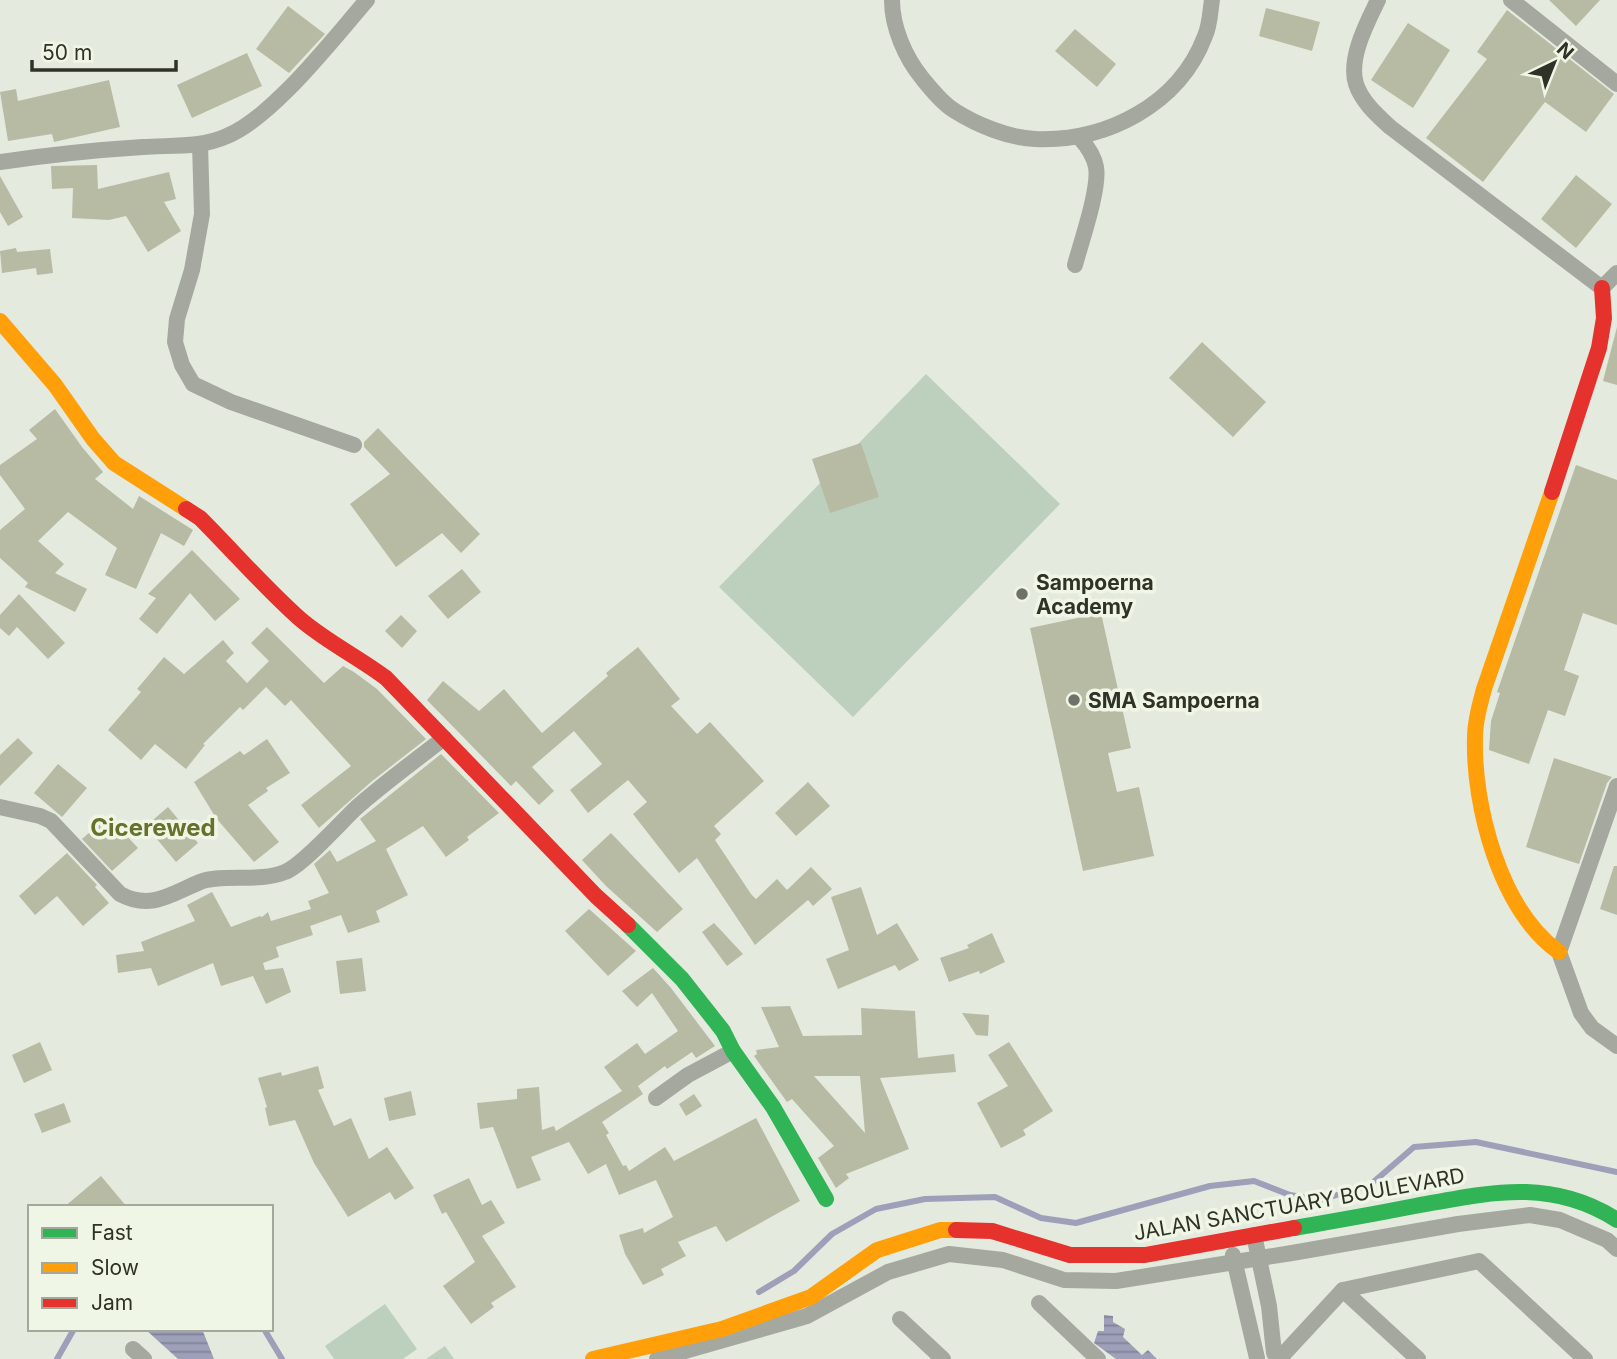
<svg xmlns="http://www.w3.org/2000/svg" width="1617" height="1359" font-family="Inter,sans-serif">
	<style>
		.grass { fill: #bdd0be }
		.water { fill: url(#water-rules) }
		.lines { fill: none; stroke-linecap: round; stroke-linejoin: round }
		.stream { stroke: #9da0b8; stroke-width: 6 }
		.building { fill: #b7bba3; fill-rule: evenodd }
		.street { stroke: #a4a89f; stroke-width: 16 }
		.fast { stroke: #30b455; stroke-width: 16 }
		.slow { stroke: #ff9f0a; stroke-width: 16 }
		.jam { stroke: #e5322d; stroke-width: 16 }
		.poi-dot { fill: #6f7267; stroke: #eff6e6; stroke-width: 2.5 }
		.labels { text-anchor: middle; dominant-baseline: central; stroke-width: 7; stroke-linejoin: round; paint-order: stroke }
		.poi-label { font-size: 21px; font-weight: bold; fill: #303227; stroke: #eff6e6; text-anchor: start }
		.street-label { font-size: 21px; fill: #303227; stroke: #eff6e6 }
		.quarter-label { font-size: 24px; font-weight: bold; fill: #68712b; stroke: #eff6e6 }
	</style>
	<defs>
		<pattern id="water-rules" width="6" height="5" patternUnits="userSpaceOnUse" patternTransform="scale(1.75)"><rect width="6" height="5" fill="#9da0b8"/><path d="M0 2.5h6" fill="none" stroke="#808396"/></pattern>
	</defs>
	<rect width="100%" height="100%" fill="#e5eadf"/>
	<g class="grass">
		<path d="M926 374 1060 504 853 717 719 587Z"/>
		<path d="M385 1304 417 1349 403 1359H334L325 1346Z"/>
		<path d="M445 1346 454 1359H426Z"/>
	</g>
	<g class="water">
		<path d="M1104 1315 1113 1316V1322L1125 1329 1123 1337 1142 1355 1148 1350 1157 1359H1116L1094 1343 1098 1331H1104Z"/>
		<path d="M145 1329H202L214 1359H178Z"/>
	</g>
	<g class="lines">
		<g class="stream">
			<path d="M759 1292 794 1271 832 1234 876 1209 925 1199 995 1197 1041 1218 1076 1223 1210 1186 1254 1181 1290 1195 1320 1200 1370 1185 1414 1147 1476 1142 1617 1172"/>
			<path d="M264 1329 282 1359"/>
			<path d="M57 1359 74 1329"/>
		</g>
	</g>
	<g class="building">
		<path d="M1549 0H1600L1576 26Z"/>
		<path d="M288 6 325 34 289 73 256 49Z"/>
		<path d="M1266 8 1320 22 1312 51 1259 36Z"/>
		<path d="M1507 10 1614 94 1586 132 1545 102 1483 182 1426 138 1487 59 1477 52Z"/>
		<path d="M1408 23 1450 50 1413 108 1371 80Z"/>
		<path d="M1075 29 1116 64 1097 87 1055 51Z"/>
		<path d="M247 53 262 86 192 118 177 85Z"/>
		<path d="M109 80 120 127 54 142 52 134 8 141 0 92 16 89 18 101Z"/>
		<path d="M97 165 98 189 169 172 176 199 164 202 181 231 148 252 126 216 109 220 72 218 73 188 52 189 51 166Z"/>
		<path d="M1576 175 1612 204 1576 248 1541 219Z"/>
		<path d="M0 176 23 217 8 226 0 212Z"/>
		<path d="M16 248 17 252 50 249 53 273 37 275 36 268 2 273 0 251Z"/>
		<path d="M1617 327V385L1603 381Z"/>
		<path d="M1202 342 1266 402 1233 437 1169 378Z"/>
		<path d="M55 409 82 447 103 472 95 479 133 509 139 496 193 530 184 546 161 533 136 589 105 575 117 548 68 512 38 541 64 564 55 573 87 589 75 612 25 587 28 583 0 558V530L25 509 0 475V465L37 439 29 430Z"/>
		<path d="M378 428 480 534 461 553 442 533 396 567 350 504 390 474 364 447V442Z"/>
		<path d="M861 443 879 497 830 513 812 459Z"/>
		<path d="M1576 465 1617 480V625L1583 613 1564 670 1579 676 1565 716 1548 710 1529 764 1489 750 1491 721 1500 693 1497 692Z"/>
		<path d="M192 550 240 599 215 621 190 593 157 634 139 619 156 598 148 594Z"/>
		<path d="M462 569 481 592 448 619 428 596Z"/>
		<path d="M19 594 65 643 48 659 17 627 9 636 0 628V615Z"/>
		<path d="M1101 613 1131 748 1108 753 1117 792 1139 787 1154 856 1083 871 1030 628Z"/>
		<path d="M401 615 417 631 402 648 385 631Z"/>
		<path d="M267 627 324 683 343 666 354 672 377 689 426 739 371 782 319 828 301 805 351 766 291 700 285 706 266 687 243 710 240 707 203 744 205 745 186 769 155 744 141 760 108 730 141 692 137 689 164 657 184 674 223 640 234 653 226 661 247 683 269 661 251 643Z"/>
		<path d="M638 647 680 699 671 706 697 734 710 722 764 781 714 826 721 834 715 840 751 894 756 899 777 879 787 890 811 867 832 889 813 906 808 900 755 945 697 858 679 873 633 814 647 802 628 780 588 813 570 790 602 764 574 731 532 767 554 791 539 805 516 781 511 786 427 700 443 681 479 711 504 689 542 733 608 676 606 673Z"/>
		<path d="M18 738 33 753 0 786V755Z"/>
		<path d="M267 739 290 773 266 788 268 791 248 805 279 842 254 862 216 818 194 782 240 751 244 755Z"/>
		<path d="M441 754 499 813 467 837 469 840 446 857 423 826 386 849 408 895 376 911 380 922 348 933 341 915 310 926 313 935 276 947 279 957 263 963 265 970 283 968 291 992 266 1004 253 976 221 986 213 963 158 986 151 968 118 973 116 955 144 951 141 942 195 921 187 905 212 892 231 927 260 916 262 917 268 912 271 921 311 909 308 901 329 893 314 864 330 850 337 862 376 841 360 819Z"/>
		<path d="M1554 758 1612 777 1607 783 1579 864 1526 847Z"/>
		<path d="M58 764 87 788 62 817 34 793Z"/>
		<path d="M808 782 830 806 796 836 775 813Z"/>
		<path d="M168 807 198 843 176 862 146 826Z"/>
		<path d="M108 816 138 848 112 871 82 839Z"/>
		<path d="M611 833 683 909 657 932 606 886 582 860Z"/>
		<path d="M67 853 97 885 95 887 109 903 83 926 57 896 35 915 19 896Z"/>
		<path d="M1614 866H1617V915L1600 909Z"/>
		<path d="M861 887 877 935 897 923 919 960 899 971 895 965 838 989 826 959 849 950 831 897Z"/>
		<path d="M589 909 636 951 608 976 565 931Z"/>
		<path d="M714 923 743 954 727 966 702 932Z"/>
		<path d="M992 933 1005 962 980 974 979 971 949 982 940 958 969 948 967 945Z"/>
		<path d="M362 958 366 991 340 994 336 961Z"/>
		<path d="M653 968 671 988 715 1046 696 1058 692 1052 667 1069 665 1066 638 1086 643 1094 602 1122 609 1133 606 1135 623 1166 626 1165 629 1171 665 1147 674 1161 756 1118 800 1201 726 1242 716 1226 678 1242 686 1256 661 1269 664 1275 643 1285 625 1254 619 1235 643 1228 644 1233 673 1217 656 1180 619 1195 606 1164 588 1174 569 1142 531 1157 541 1180 517 1189 493 1127 480 1129 477 1103 517 1099V1089L539 1087 542 1130 554 1126 556 1131 622 1091 604 1067 637 1043 645 1054 678 1031 652 993 637 1007 622 991Z"/>
		<path d="M790 1006 803 1036 862 1035 861 1008 915 1011 918 1058 954 1054 956 1072 880 1078 909 1149 846 1174 849 1178 836 1188 818 1158 834 1146 792 1099 787 1102 754 1056 757 1054 756 1050 779 1047 761 1007ZM814 1076H860L865 1133Z"/>
		<path d="M962 1013 989 1015 988 1036 976 1035Z"/>
		<path d="M40 1042 52 1070 24 1083 12 1055Z"/>
		<path d="M1009 1042 1053 1111 1023 1130 1026 1135 1001 1148 977 1103 1008 1086 988 1055Z"/>
		<path d="M318 1066 324 1088 318 1090 334 1126 351 1118 369 1159 387 1147 414 1188 395 1200 390 1192 348 1217 314 1163 295 1120 269 1126 265 1108 267 1107 258 1078 281 1072 282 1076Z"/>
		<path d="M411 1091 416 1115 389 1121 384 1098Z"/>
		<path d="M694 1094 702 1106 686 1116 679 1104Z"/>
		<path d="M64 1103 71 1122 42 1133 34 1114Z"/>
		<path d="M101 1176 127 1207H64Z"/>
		<path d="M469 1178 482 1205 491 1200 505 1223 482 1236 516 1287 491 1303 494 1307 471 1324 443 1286 475 1262 446 1212 442 1214 433 1195Z"/>
	</g>
	<g class="lines">
		<g class="street">
			<path d="M892 0C892 27 905 57 922 78 931 89 943 104 955 111 977 125 1009 138 1035 139 1106 142 1179 105 1205 36 1210 25 1210 12 1212 0"/>
			<path d="M1378 0C1367 23 1348 58 1356 84 1362 102 1377 115 1390 127L1602 288 1617 273"/>
			<path d="M1511 0 1617 84"/>
			<path d="M200 144 202 214 192 270 177 319 175 342 182 365 193 384 231 402 354 445"/>
			<path d="M0 162C48 155 95 150 143 147 171 145 201 148 227 136 273 117 333 39 367 0"/>
			<path d="M1075 265C1081 242 1100 188 1096 167 1094 156 1087 146 1080 138"/>
			<path d="M1617 786 1559 952 1581 1013 1592 1028 1617 1046"/>
			<path d="M0 807 40 816 51 821 120 894C151 911 173 893 200 882 222 873 259 883 285 872 303 865 340 823 356 808 384 783 415 761 444 738"/>
			<path d="M656 1098 688 1075 733 1051"/>
			<path d="M1254 1235 1269 1306 1274 1353"/>
			<path d="M1233 1255 1257 1358"/>
			<path d="M1343 1290 1418 1359"/>
			<path d="M1039 1303 1098 1359"/>
			<path d="M900 1319 943 1359"/>
			<path d="M133 1349 144 1359"/>
			<path d="M1280 1358 1343 1290 1479 1261 1585 1359"/>
			<path d="M657 1359 807 1316 888 1272 949 1254 1003 1260 1064 1280 1116 1281 1292 1253 1458 1224 1530 1215 1560 1220 1607 1240 1617 1249"/>
		</g>
		<g class="fast">
			<path d="M628 925 682 979 723 1031 733 1051 773 1107 826 1199"/>
			<path d="M1294 1228C1334 1221 1375 1214 1415 1206 1488 1193 1550 1177 1617 1220"/>
		</g>
		<g class="slow">
			<path d="M0 321 55 385 93 439 114 463 186 509"/>
			<path d="M1552 492 1484 689C1480 704 1475 720 1475 737 1473 806 1500 910 1559 952"/>
			<path d="M593 1359 722 1329 811 1297 877 1250 940 1230H956"/>
		</g>
		<g class="jam">
			<path d="M1552 492 1599 348 1604 318 1602 288"/>
			<path d="M186 509 200 518C233 551 265 588 300 619 327 642 358 657 386 678L596 896 628 925"/>
			<path d="M956 1230 992 1231 1070 1255H1145L1294 1228"/>
		</g>
	</g>
	<g class="poi-dot">
		<circle cx="1022" cy="594" r="7"/>
		<circle cx="1074" cy="700" r="7"/>
	</g>
	<g class="labels">
		<g class="poi-label">
			<text x="1036" y="582">Sampoerna<tspan x="1036" dy="24">Academy</tspan></text>
			<text x="1088" y="700">SMA Sampoerna</text>
		</g>
		<g class="street-label">
			<text transform="translate(1299 1204) rotate(-10)">JALAN SANCTUARY BOULEVARD</text>
		</g>
		<g class="quarter-label">
			<text x="153" y="827">Cicerewed</text>
		</g>
	</g>
	<rect x="28" y="1205" width="245" height="126" fill="#eff6e6" stroke="#a3a89a" stroke-width="2"/>
	<rect x="42" y="1228" width="35" height="10" fill="#30b455" stroke="#a3a89a" stroke-width="2"/>
	<text x="91" y="1240" font-size="21" fill="#303227">Fast</text>
	<rect x="42" y="1263" width="35" height="10" fill="#ff9f0a" stroke="#a3a89a" stroke-width="2"/>
	<text x="91" y="1275" font-size="21" fill="#303227">Slow</text>
	<rect x="42" y="1298" width="35" height="10" fill="#e5322d" stroke="#a3a89a" stroke-width="2"/>
	<text x="91" y="1310" font-size="21" fill="#303227">Jam</text>
	<g transform="translate(1554 63) rotate(43)" stroke="#eff6e6" stroke-width="5" paint-order="stroke">
	<path d="M0-5L12 26L0 18L-12 26Z" fill="#303227"/>
	<text y="-10" font-size="19" font-weight="bold" text-anchor="middle" fill="#303227">N</text>
	</g>
	<path d="M32 60v10h144v-10" fill="none" stroke="#303227" stroke-width="3.5"/>
	<text x="42" y="60" font-size="21" fill="#303227" stroke="#eff6e6" stroke-width="5" paint-order="stroke">50 m</text>
</svg>
